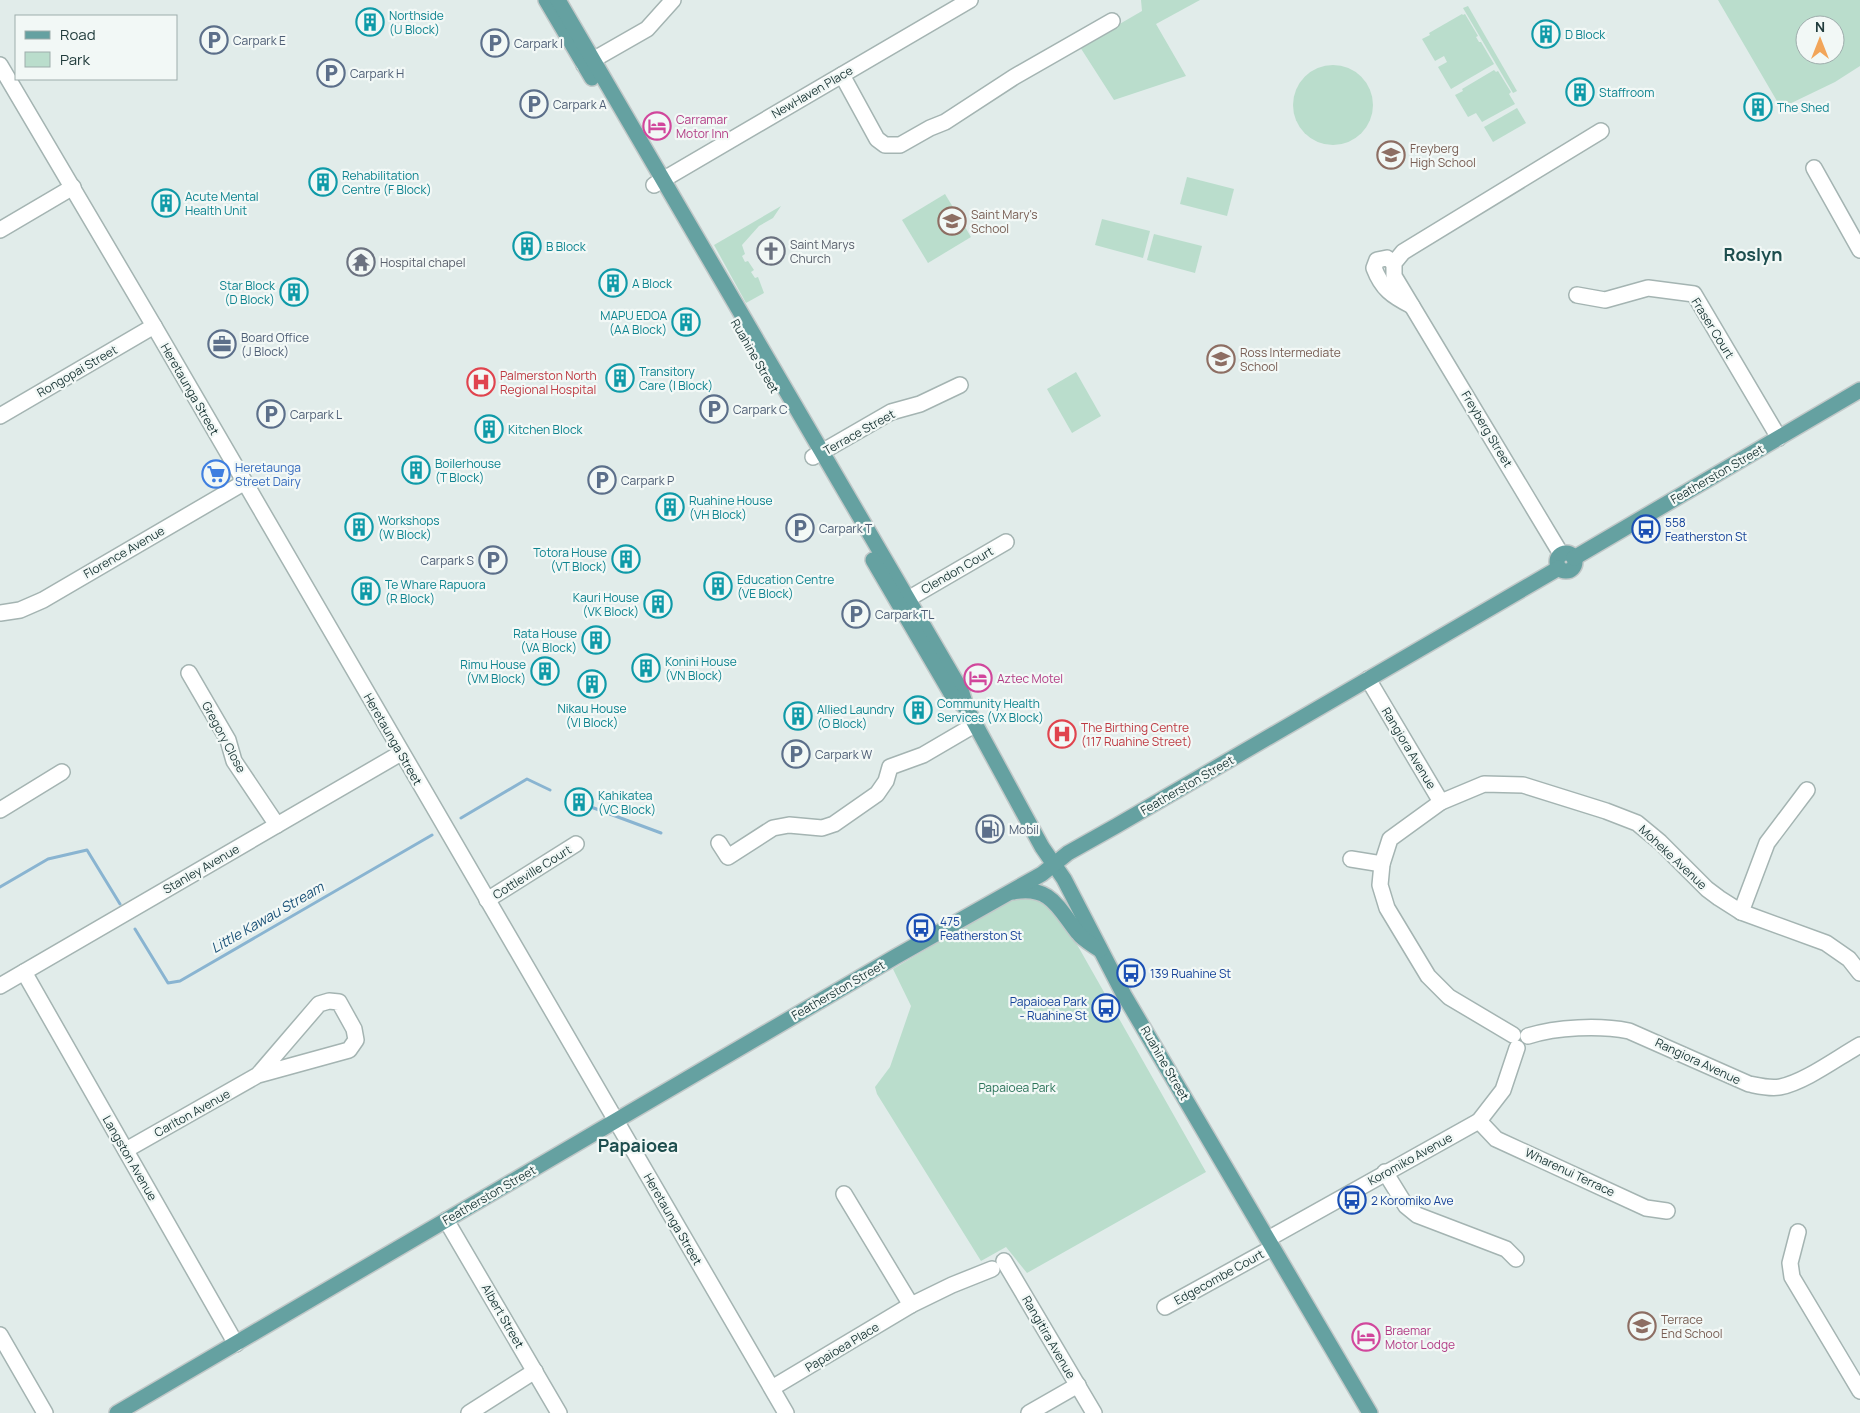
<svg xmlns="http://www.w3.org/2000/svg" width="1860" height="1413" font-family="Manrope,sans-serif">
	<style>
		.green { fill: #baddcc; fill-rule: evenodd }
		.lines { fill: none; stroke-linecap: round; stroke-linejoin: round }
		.stream { stroke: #89b4d1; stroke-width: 3 }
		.minor-casing { stroke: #a4b4b2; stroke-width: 18 }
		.major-casing { stroke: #c1c8c8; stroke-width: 18 }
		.minor { stroke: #fff; stroke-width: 15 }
		.major { stroke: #65a1a1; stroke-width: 15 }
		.labels { text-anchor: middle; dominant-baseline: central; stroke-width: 4.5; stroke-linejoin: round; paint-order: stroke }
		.culture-label { font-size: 12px; fill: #0d838f; stroke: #f2f8f6; text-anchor: start }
		.service-label { font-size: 12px; fill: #4e5e75; stroke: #f2f8f6; text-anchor: start }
		.street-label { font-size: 12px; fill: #213c3c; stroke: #f2f8f6 }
		.hotel-label { font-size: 12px; fill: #b23c85; stroke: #f2f8f6; text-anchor: start }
		.education-label { font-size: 12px; fill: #785e54; stroke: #f2f8f6; text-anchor: start }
		.worship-label { font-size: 12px; fill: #5b616d; stroke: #f2f8f6; text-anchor: start }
		.health-label { font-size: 12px; fill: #be3a42; stroke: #f2f8f6; text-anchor: start }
		.shop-label { font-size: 12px; fill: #366cbe; stroke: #f2f8f6; text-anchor: start }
		.transit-label { font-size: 12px; fill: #164399; stroke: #f2f8f6; text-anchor: start }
		.park-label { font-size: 12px; fill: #2b7359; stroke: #f2f8f6 }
		.water-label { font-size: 14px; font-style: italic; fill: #1b5278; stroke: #f2f8f6 }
		.district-label { font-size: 18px; font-weight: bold; fill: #1d4e4e; stroke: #f2f8f6 }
	</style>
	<rect width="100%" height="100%" fill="#e1ecea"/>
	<g class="green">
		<path d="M1141 0H1200L1156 24 1186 76 1114 100 1080 47 1142 11Z"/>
		<path d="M1718 0H1860V66L1835 82 1781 108ZM1805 25H1835V55H1805Z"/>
		<path d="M1468 6 1517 91 1513 93 1463 8Z"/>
		<path d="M1462 14 1463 15 1465 14 1478 36 1476 37 1479 42H1481L1494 64 1451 89 1438 67 1447 62 1444 56 1435 61 1422 39 1430 35 1429 33Z"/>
		<circle cx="1333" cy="105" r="40"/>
		<path d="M1494 70 1496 72 1498 71 1511 92 1509 94 1515 104 1482 122 1476 113 1468 117 1455 95 1463 91 1462 89Z"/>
		<path d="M1517 108 1526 123 1493 142 1484 127Z"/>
		<path d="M1187 177 1234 189 1227 216 1180 204Z"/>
		<path d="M945 194 971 237 928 263 902 220Z"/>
		<path d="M781 206 773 218 759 226 742 245 745 254 742 256 745 262 748 261 754 270 751 272 755 278 758 277 764 293 746 303 714 245Z"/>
		<path d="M1102 219 1150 231 1143 258 1095 245Z"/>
		<path d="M1154 234 1202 246 1195 273 1147 260Z"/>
		<path d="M1076 372 1101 416 1072 433 1047 389Z"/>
		<path d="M1041 881 1206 1172 1027 1273 1006 1247 981 1261 877 1094 875 1087 890 1067 911 1006 893 969Z"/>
	</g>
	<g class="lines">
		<g class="stream">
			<path d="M591 807 661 833"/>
			<path d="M461 818 527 779 550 790"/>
			<path d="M0 887 48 859 87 850 120 904"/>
			<path d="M135 929 168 983 180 981 432 835"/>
		</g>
		<g class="minor-casing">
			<g id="minor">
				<path d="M0 65 154 326 786 1413"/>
				<path d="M584 65 647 29 673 0"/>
				<path d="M842 75 877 139 885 145H900L930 128 945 122 1014 77 1112 21"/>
				<path d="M1814 168 1860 250"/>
				<path d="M654 185 970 0"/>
				<path d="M0 230 73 187"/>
				<path d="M1394 263 1387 258 1377 260 1374 268C1382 289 1392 296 1412 306"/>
				<path d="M1577 295 1605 300 1648 288 1694 294 1779 438"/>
				<path d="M0 416 154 326"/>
				<path d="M813 457 891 412 920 404 960 385"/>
				<path d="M1561 554 1394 276V263L1403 252 1601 131"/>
				<path d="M908 599 1006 542"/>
				<path d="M0 613 20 610 43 600 245 482"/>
				<path d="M189 673 228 740 234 761 277 825"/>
				<path d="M1368 679 1441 802"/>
				<path d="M0 810 62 772"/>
				<path d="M719 843 728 857 773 828 789 825 822 828 834 824 877 794 886 781 890 767 923 755 976 724"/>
				<path d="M1351 859 1382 864"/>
				<path d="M487 900 576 844"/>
				<path d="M1741 912 1767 843 1807 790"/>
				<path d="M24 972 236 1344"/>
				<path d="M0 986 401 753"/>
				<path d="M1513 1035 1449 997 1428 976 1387 908 1380 885 1382 864 1390 839 1441 802 1484 784 1523 785 1606 811 1637 823 1660 842 1707 889 1719 898 1741 912 1826 943 1849 959 1860 973"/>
				<path d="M1528 1036C1557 1027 1599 1025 1629 1031L1749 1084C1759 1086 1770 1089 1780 1087 1805 1082 1837 1058 1860 1045"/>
				<path d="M1479 1121 1496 1139 1646 1208 1667 1211"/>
				<path d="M126 1150 258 1075 319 1004 329 1001 339 1002 354 1029 356 1040 349 1050 258 1075"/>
				<path d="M1385 1172 1406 1206 1417 1215 1506 1249 1516 1259"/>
				<path d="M844 1194 911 1305"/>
				<path d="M446 1220 559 1413"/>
				<path d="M1798 1232 1790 1263 1792 1277 1860 1391"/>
				<path d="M1268 1239 1479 1121 1503 1090 1517 1048"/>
				<path d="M1004 1261 1094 1413"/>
				<path d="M1165 1307 1272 1248"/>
				<path d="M0 1335 45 1413"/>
				<path d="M772 1388 911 1305 952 1285 992 1269"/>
				<path d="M469 1413 535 1371"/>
				<path d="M1029 1413 1078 1385"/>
			</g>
		</g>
		<g class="major-casing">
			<g id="major">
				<path d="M546 0 592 78"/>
				<path d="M558 0 961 690 967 709 1042 847 1064 879 1124 995 1370 1413"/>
				<circle cx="1566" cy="562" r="9"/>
				<path d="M1574 558 1860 390"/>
				<path d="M873 560 952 695 966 708"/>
				<path d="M1013 892C1051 885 1058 908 1078 933 1083 940 1093 945 1100 950"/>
				<path d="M117 1413 895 957 1042 874 1068 853 1116 826 1559 568"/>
			</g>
		</g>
		<use href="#minor" class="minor"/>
		<use href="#major" class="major"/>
	</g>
	<defs>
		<g id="building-ring" transform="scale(1.4375)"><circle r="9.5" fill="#f2f8f6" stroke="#0f9aa8" stroke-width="1.5"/><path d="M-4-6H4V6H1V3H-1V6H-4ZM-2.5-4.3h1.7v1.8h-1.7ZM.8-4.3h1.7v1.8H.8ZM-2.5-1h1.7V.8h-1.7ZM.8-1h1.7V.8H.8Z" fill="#0f9aa8"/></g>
		<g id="parking-ring" transform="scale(1.4375)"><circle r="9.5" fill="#f2f8f6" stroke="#5c6f8a" stroke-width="1.5"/><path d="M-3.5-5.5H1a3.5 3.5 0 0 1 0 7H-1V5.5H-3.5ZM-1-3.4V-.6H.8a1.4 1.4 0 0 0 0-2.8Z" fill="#5c6f8a"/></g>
		<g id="hotel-ring" transform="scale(1.4375)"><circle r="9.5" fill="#f2f8f6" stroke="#d1479c" stroke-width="1.5"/><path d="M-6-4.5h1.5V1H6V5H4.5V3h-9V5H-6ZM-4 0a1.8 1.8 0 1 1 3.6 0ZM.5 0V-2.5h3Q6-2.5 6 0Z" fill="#d1479c"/></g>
		<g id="school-ring" transform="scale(1.4375)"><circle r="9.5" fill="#f2f8f6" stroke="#8d6e63" stroke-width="1.5"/><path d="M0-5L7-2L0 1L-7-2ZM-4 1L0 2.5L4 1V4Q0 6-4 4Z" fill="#8d6e63"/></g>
		<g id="church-ring" transform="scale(1.4375)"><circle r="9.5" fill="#f2f8f6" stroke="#6b7280" stroke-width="1.5"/><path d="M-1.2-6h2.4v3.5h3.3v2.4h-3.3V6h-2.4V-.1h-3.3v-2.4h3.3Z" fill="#6b7280"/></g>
		<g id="temple-ring" transform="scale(1.4375)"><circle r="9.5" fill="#f2f8f6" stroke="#6b7280" stroke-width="1.5"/><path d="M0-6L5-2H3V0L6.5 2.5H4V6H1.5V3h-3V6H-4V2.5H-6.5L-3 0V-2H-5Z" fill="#6b7280"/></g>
		<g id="office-ring" transform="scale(1.4375)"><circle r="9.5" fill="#f2f8f6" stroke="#5c6f8a" stroke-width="1.5"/><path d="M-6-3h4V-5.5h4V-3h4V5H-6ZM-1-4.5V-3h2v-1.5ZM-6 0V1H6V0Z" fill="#5c6f8a"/></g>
		<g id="hospital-ring" transform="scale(1.4375)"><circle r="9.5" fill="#f2f8f6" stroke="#e0444e" stroke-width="1.5"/><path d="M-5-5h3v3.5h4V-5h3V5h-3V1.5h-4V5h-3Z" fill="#e0444e"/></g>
		<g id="supermarket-ring" transform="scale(1.4375)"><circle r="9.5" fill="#f2f8f6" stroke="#3f7fe0" stroke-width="1.5"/><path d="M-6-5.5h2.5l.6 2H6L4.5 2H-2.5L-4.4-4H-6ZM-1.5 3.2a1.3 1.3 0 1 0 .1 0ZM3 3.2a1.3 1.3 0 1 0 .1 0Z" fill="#3f7fe0"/></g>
		<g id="bus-ring" transform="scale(1.4375)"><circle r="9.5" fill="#f2f8f6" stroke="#1a4fb4" stroke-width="1.5"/><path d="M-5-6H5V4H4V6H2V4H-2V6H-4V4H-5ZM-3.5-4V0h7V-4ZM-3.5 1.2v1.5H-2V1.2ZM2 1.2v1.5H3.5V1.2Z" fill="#1a4fb4"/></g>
		<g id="fuel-ring" transform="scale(1.4375)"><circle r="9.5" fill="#f2f8f6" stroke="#5c6f8a" stroke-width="1.5"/><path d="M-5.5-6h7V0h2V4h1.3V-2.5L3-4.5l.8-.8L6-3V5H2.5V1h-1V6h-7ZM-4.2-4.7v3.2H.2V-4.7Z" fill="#5c6f8a"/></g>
	</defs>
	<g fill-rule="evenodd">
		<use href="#building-ring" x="370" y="22"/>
		<use href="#building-ring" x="1546" y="34"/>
		<use href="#parking-ring" x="214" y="40"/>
		<use href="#parking-ring" x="495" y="43"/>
		<use href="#parking-ring" x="331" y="73"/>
		<use href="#building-ring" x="1580" y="92"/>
		<use href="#parking-ring" x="534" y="104"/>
		<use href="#building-ring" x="1758" y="107"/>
		<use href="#hotel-ring" x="657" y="126"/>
		<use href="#school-ring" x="1391" y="155"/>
		<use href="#building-ring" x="323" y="182"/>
		<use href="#building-ring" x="166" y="203"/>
		<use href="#school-ring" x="952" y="221"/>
		<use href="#building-ring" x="527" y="246"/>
		<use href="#church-ring" x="771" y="251"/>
		<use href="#temple-ring" x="361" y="262"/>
		<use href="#building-ring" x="613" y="283"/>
		<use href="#building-ring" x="294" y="292"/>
		<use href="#building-ring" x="686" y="322"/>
		<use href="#office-ring" x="222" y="344"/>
		<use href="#school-ring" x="1221" y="359"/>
		<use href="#building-ring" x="620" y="378"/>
		<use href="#hospital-ring" x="481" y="382"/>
		<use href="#parking-ring" x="714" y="409"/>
		<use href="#parking-ring" x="271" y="414"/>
		<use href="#building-ring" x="489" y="429"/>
		<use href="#building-ring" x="416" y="470"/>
		<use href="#supermarket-ring" x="216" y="474"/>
		<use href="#parking-ring" x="602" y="480"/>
		<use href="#building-ring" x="670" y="507"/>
		<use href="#building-ring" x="359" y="527"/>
		<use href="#parking-ring" x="800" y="528"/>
		<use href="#bus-ring" x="1646" y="529"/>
		<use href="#building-ring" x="626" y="559"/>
		<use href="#parking-ring" x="493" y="560"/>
		<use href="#building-ring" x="718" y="586"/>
		<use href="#building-ring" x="366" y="591"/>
		<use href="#building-ring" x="658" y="604"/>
		<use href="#parking-ring" x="856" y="614"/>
		<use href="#building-ring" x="596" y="640"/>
		<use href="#building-ring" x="646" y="668"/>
		<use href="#building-ring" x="545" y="671"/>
		<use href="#hotel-ring" x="978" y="678"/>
		<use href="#building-ring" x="592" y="684"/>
		<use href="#building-ring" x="918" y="710"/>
		<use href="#building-ring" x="798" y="716"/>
		<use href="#hospital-ring" x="1062" y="734"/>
		<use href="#parking-ring" x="796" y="754"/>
		<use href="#building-ring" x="579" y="802"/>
		<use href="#fuel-ring" x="990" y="829"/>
		<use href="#bus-ring" x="921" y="928"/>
		<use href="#bus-ring" x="1131" y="973"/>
		<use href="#bus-ring" x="1106" y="1008"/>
		<use href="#bus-ring" x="1352" y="1200"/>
		<use href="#school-ring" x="1642" y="1326"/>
		<use href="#hotel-ring" x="1366" y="1337"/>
	</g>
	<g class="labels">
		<g class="culture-label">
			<text x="389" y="15">Northside<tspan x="389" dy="14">(U Block)</tspan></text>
			<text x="1565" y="34">D Block</text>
			<text x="1599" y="92">Staffroom</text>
			<text x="1777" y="107">The Shed</text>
			<text x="342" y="175">Rehabilitation<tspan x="342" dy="14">Centre (F Block)</tspan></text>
			<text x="185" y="196">Acute Mental<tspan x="185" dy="14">Health Unit</tspan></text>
			<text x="546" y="246">B Block</text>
			<text x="632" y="283">A Block</text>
			<text x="275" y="285" text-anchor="end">Star Block<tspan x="275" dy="14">(D Block)</tspan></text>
			<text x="667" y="315" text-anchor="end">MAPU EDOA<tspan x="667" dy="14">(AA Block)</tspan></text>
			<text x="639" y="371">Transitory<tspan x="639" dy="14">Care (I Block)</tspan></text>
			<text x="508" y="429">Kitchen Block</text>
			<text x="435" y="463">Boilerhouse<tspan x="435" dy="14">(T Block)</tspan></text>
			<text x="689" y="500">Ruahine House<tspan x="689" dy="14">(VH Block)</tspan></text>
			<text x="378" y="520">Workshops<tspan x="378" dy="14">(W Block)</tspan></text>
			<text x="607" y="552" text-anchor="end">Totora House<tspan x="607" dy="14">(VT Block)</tspan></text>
			<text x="737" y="579">Education Centre<tspan x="737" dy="14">(VE Block)</tspan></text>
			<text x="385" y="584">Te Whare Rapuora<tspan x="385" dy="14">(R Block)</tspan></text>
			<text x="639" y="597" text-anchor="end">Kauri House<tspan x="639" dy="14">(VK Block)</tspan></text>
			<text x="577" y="633" text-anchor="end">Rata House<tspan x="577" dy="14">(VA Block)</tspan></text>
			<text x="665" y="661">Konini House<tspan x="665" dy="14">(VN Block)</tspan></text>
			<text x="526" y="664" text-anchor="end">Rimu House<tspan x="526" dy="14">(VM Block)</tspan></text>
			<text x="937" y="703">Community Health<tspan x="937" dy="14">Services (VX Block)</tspan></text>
			<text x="592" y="708" text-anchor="middle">Nikau House<tspan x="592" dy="14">(VI Block)</tspan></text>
			<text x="817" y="709">Allied Laundry<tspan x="817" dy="14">(O Block)</tspan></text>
			<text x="598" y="795">Kahikatea<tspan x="598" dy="14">(VC Block)</tspan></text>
		</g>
		<g class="service-label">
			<text x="233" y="40">Carpark E</text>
			<text x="514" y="43">Carpark I</text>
			<text x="350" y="73">Carpark H</text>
			<text x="553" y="104">Carpark A</text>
			<text x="241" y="337">Board Office<tspan x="241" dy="14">(J Block)</tspan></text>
			<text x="733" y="409">Carpark C</text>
			<text x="290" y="414">Carpark L</text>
			<text x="621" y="480">Carpark P</text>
			<text x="819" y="528">Carpark T</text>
			<text x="474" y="560" text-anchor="end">Carpark S</text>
			<text x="875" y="614">Carpark TL</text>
			<text x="815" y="754">Carpark W</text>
			<text x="1009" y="829">Mobil</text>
		</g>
		<g class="street-label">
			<text transform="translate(812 92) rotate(-30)">NewHaven Place</text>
			<text transform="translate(1713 328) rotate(58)">Fraser Court</text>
			<text transform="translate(755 356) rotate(60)">Ruahine Street</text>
			<text transform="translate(77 371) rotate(-30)">Rongopai Street</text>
			<text transform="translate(190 389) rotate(60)">Heretaunga Street</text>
			<text transform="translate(1487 429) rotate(59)">Freyberg Street</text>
			<text transform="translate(859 432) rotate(-29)">Terrace Street</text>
			<text transform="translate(1717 474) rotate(-30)">Featherston Street</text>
			<text transform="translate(124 552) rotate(-30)">Florence Avenue</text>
			<text transform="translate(957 570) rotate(-30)">Clendon Court</text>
			<text transform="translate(224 737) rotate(62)">Gregory Close</text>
			<text transform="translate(393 739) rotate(60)">Heretaunga Street</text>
			<text transform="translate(1409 748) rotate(59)">Rangiora Avenue</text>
			<text transform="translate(1187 785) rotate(-30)">Featherston Street</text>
			<text transform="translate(1673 857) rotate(43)">Moheke Avenue</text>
			<text transform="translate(201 869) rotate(-30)">Stanley Avenue</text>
			<text transform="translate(532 872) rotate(-32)">Cottleville Court</text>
			<text transform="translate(838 990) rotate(-30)">Featherston Street</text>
			<text transform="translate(1698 1061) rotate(25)">Rangiora Avenue</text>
			<text transform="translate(1165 1063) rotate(60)">Ruahine Street</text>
			<text transform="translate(192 1113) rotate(-29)">Carlton Avenue</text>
			<text transform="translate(130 1158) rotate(60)">Langston Avenue</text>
			<text transform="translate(1410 1159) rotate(-29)">Koromiko Avenue</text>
			<text transform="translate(1570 1172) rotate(25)">Wharenui Terrace</text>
			<text transform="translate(489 1195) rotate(-30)">Featherston Street</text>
			<text transform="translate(673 1219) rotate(60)">Heretaunga Street</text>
			<text transform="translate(1219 1277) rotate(-29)">Edgecombe Court</text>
			<text transform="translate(503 1316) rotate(60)">Albert Street</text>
			<text transform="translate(1049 1337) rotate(60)">Rangitira Avenue</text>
			<text transform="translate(842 1347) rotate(-31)">Papaioea Place</text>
		</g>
		<g class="hotel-label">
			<text x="676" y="119">Carramar<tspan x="676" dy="14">Motor Inn</tspan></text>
			<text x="997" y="678">Aztec Motel</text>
			<text x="1385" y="1330">Braemar<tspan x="1385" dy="14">Motor Lodge</tspan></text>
		</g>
		<g class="education-label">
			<text x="1410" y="148">Freyberg<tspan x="1410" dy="14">High School</tspan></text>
			<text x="971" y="214">Saint Mary's<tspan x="971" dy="14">School</tspan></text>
			<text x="1240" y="352">Ross Intermediate<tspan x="1240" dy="14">School</tspan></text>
			<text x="1661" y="1319">Terrace<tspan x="1661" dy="14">End School</tspan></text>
		</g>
		<g class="worship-label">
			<text x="790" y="244">Saint Marys<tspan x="790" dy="14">Church</tspan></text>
			<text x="380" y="262">Hospital chapel</text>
		</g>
		<g class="health-label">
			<text x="500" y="375">Palmerston North<tspan x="500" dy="14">Regional Hospital</tspan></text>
			<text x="1081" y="727">The Birthing Centre<tspan x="1081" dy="14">(117 Ruahine Street)</tspan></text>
		</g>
		<g class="shop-label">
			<text x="235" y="467">Heretaunga<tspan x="235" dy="14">Street Dairy</tspan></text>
		</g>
		<g class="transit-label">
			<text x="1665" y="522">558<tspan x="1665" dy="14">Featherston St</tspan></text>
			<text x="940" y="921">475<tspan x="940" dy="14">Featherston St</tspan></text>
			<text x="1150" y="973">139 Ruahine St</text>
			<text x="1087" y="1001" text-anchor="end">Papaioea Park<tspan x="1087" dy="14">- Ruahine St</tspan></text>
			<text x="1371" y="1200">2 Koromiko Ave</text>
		</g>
		<g class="park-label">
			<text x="1017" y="1087">Papaioea Park</text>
		</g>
		<g class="water-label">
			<text transform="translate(267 917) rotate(-30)">Little Kawau Stream</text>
		</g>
		<g class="district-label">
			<text x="1753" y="254">Roslyn</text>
			<text x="638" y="1145">Papaioea</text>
		</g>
	</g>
	<rect x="15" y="15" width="162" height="65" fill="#f2f8f6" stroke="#9eadac"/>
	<rect x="25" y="31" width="25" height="8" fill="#65a1a1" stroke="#9eadac"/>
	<text x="60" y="40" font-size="15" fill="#213c3c">Road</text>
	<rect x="25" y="52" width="25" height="15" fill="#baddcc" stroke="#9eadac"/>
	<text x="60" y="65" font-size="15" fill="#213c3c">Park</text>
	<g transform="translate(1820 40)"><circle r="24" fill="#f2f8f6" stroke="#9eadac"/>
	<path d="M0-4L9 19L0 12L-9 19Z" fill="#f2a559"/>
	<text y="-8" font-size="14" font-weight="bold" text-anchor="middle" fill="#213c3c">N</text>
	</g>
</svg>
